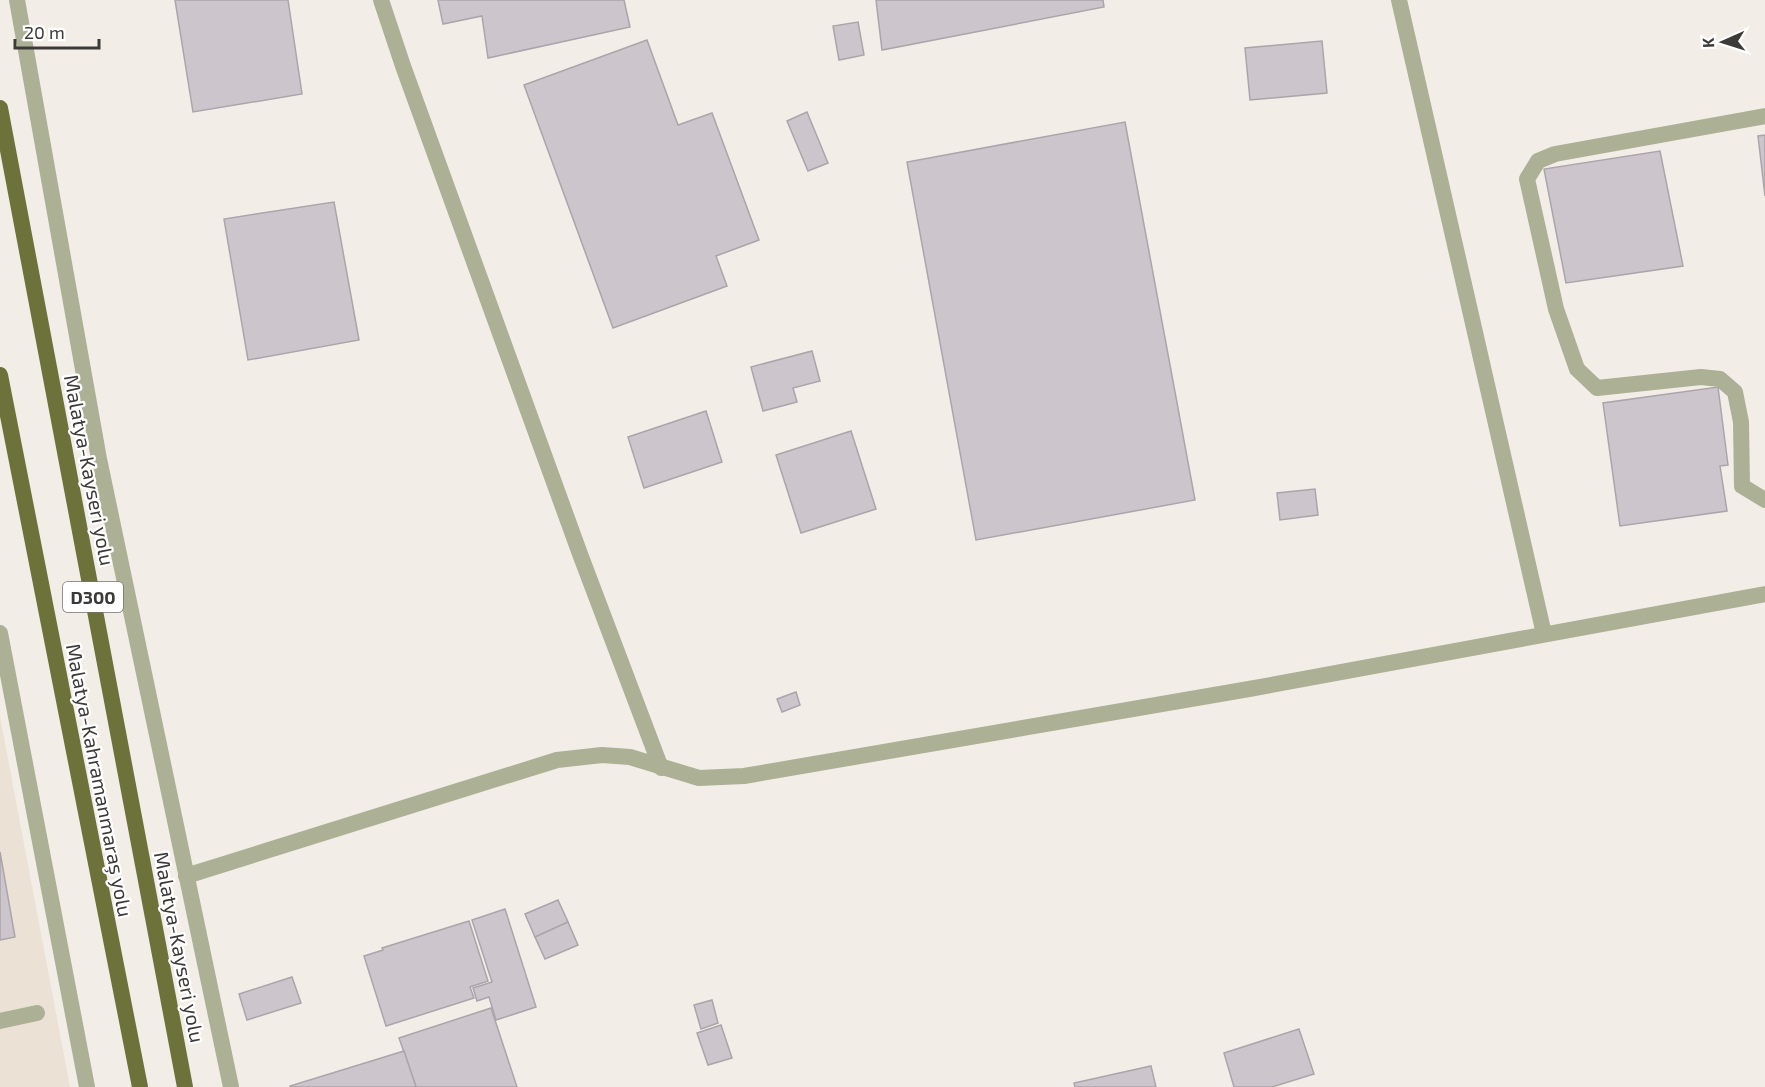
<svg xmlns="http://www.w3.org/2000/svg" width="1765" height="1087" font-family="'Exo 2',sans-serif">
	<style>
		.built { fill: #ebe1d5 }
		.building { fill: #ccc6cc; stroke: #aba5ab; stroke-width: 1.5 }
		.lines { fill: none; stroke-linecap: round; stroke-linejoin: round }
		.service { stroke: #acb095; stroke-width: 16 }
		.minor { stroke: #acb095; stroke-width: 16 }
		.tertiary { stroke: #acb095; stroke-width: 16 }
		.trunk { stroke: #6c723a; stroke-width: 16 }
		.labels { text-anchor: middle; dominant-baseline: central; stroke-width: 4.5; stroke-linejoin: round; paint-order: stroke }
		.shield { fill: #fff; stroke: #767574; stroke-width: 1.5 }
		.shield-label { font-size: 18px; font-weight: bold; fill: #3c3a38 }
		.street-label { font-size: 20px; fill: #3c3a38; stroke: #fff }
	</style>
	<rect width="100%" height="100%" fill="#f2ede7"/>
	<path class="built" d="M0 717 70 1087H0Z"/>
	<g class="building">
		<path d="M175 0H288L302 94 193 112Z"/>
		<path d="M438 0H624L630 27 488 58 482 16 443 24Z"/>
		<path d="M876 0H1103L1104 7 882 50Z"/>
		<path d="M858 22 864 55 839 60 833 26Z"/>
		<path d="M647 40 678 125 712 113 759 240 716 256 727 286 613 328 524 85Z"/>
		<path d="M1322 41 1327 93 1250 100 1245 48Z"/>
		<path d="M807 112 828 163 808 171 787 121Z"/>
		<path d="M1125 122 1195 500 976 540 907 162Z"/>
		<path d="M1765 135V196L1758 136Z"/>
		<path d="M1660 151 1683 266 1566 283 1544 169Z"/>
		<path d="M334 202 359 340 248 360 224 219Z"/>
		<path d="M812 351 820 381 793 388 797 402 763 411 751 367Z"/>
		<path d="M1718 387 1728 465 1720 466 1727 511 1620 526 1603 403Z"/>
		<path d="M706 411 722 462 644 488 628 437Z"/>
		<path d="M851 431 876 509 801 533 776 455Z"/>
		<path d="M1315 489 1318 515 1280 520 1277 493Z"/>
		<path d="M796 692 800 705 782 712 777 699Z"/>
		<path d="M0 852 15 937 0 940Z"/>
		<path d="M558 900 568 922 535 937 525 914Z"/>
		<path d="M505 909 536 1007 496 1020 489 997 477 1001 473 988 492 982 472 920Z"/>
		<path d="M469 921 488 981 470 987 474 998 386 1026 364 956 383 950 382 948Z"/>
		<path d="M568 922 578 945 545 959 535 937Z"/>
		<path d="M292 977 301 1003 247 1020 239 994Z"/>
		<path d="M712 1000 718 1023 701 1029 694 1005Z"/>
		<path d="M491 1008 517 1087H416L399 1038Z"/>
		<path d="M721 1025 732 1058 708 1065 697 1033Z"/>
		<path d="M1299 1029 1314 1074 1272 1087H1234L1224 1053Z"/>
		<path d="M404 1051 416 1087H290V1086Z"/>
		<path d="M1151 1066 1156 1087H1075L1074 1083Z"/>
	</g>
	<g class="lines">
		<path class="service" d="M1765 116 1555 154 1538 161 1527 179 1556 309 1577 369 1597 388 1701 377 1720 379 1735 392 1741 422 1742 486 1765 500"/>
		<g class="minor">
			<path d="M381 0 403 66 580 554 661 768"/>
			<path d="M1399 0 1544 634"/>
			<path d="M186 876 557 760 602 755 630 757 699 778 744 776 1249 689 1765 594"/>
			<path d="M0 1021 37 1013"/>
		</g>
		<g class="tertiary">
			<path d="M17 0 99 459 231 1087"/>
			<path d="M0 633 87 1087"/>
		</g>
		<g class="trunk">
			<path d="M0 108 185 1087"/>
			<path d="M0 375 140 1087"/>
		</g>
	</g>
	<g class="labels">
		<rect class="shield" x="63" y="582" width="60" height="30" rx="4.5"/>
		<g class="shield-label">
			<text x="93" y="597">D300</text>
		</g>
		<g class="street-label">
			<text transform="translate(90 470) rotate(79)">Malatya-Kayseri yolu</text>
			<text transform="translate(100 780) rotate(79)">Malatya-Kahramanmaraş yolu</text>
			<text transform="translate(180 947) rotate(79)">Malatya-Kayseri yolu</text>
		</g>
	</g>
	<g transform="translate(1723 42) rotate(267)" stroke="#ffffff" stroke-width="4.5" paint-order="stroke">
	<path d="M0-4.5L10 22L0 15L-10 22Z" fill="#3c3a38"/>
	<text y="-9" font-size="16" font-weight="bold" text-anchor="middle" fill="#3c3a38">K</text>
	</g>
	<path d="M15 39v9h84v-9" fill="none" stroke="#3c3a38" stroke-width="3"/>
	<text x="24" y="39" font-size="18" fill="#3c3a38" stroke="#ffffff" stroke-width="4.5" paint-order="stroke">20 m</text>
</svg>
